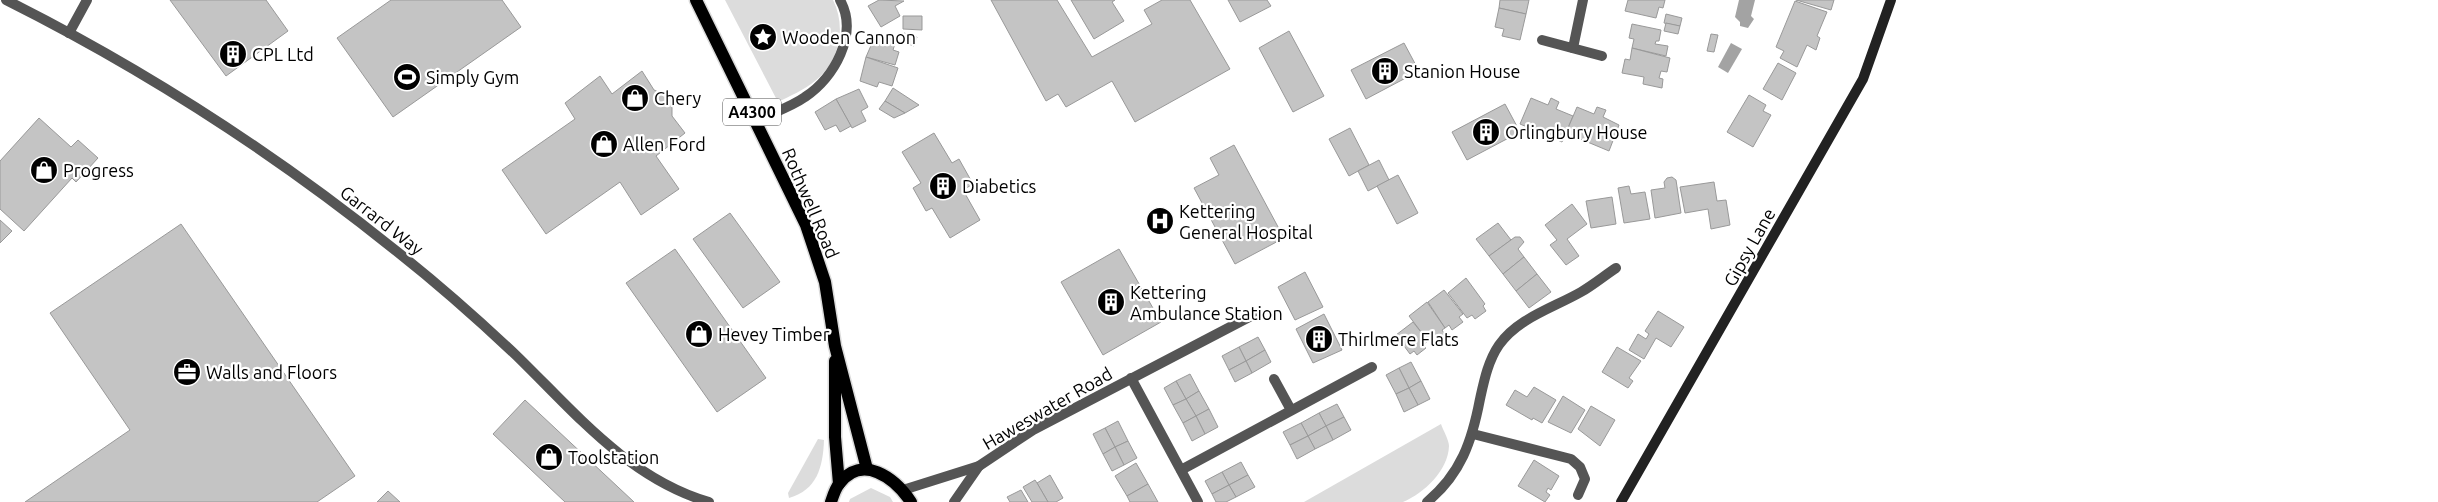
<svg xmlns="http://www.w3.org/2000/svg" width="2438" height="502" font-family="Ubuntu,sans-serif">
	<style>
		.green { fill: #dcdcdc }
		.water { fill: #a3a3a3 }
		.building { fill: #c4c4c4; stroke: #999 }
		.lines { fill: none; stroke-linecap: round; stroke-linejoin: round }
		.primary-casing { stroke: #dbdbdb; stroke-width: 15 }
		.minor { stroke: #555; stroke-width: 10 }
		.secondary { stroke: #222; stroke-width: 10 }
		.primary { stroke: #000; stroke-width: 12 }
		.labels { text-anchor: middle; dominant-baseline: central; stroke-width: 4.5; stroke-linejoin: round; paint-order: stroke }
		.shield { fill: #fff; stroke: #4c4c4c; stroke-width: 1 }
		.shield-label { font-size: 16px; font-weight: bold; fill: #000 }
		.poi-label { font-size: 18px; fill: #000; stroke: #fff; text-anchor: start }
		.street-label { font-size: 18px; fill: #000; stroke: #fff }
	</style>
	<rect width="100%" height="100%" fill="#fff"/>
	<g class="green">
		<path d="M725 0H833C847 28 839 62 815 81 804 90 790 96 778 102Z"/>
		<path d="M1441 424C1443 430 1449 440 1449 446 1448 471 1424 493 1403 502H1304Z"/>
		<path d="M818 439 824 440C823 467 817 490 789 498L788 493Z"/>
		<path d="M871 488 890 497 893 502H849L850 499Z"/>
	</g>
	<g class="water">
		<path d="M1739 0H1755L1751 16 1754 19 1748 28 1740 26V22L1735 17Z"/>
		<path d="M1731 43 1742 49 1728 73 1718 67Z"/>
	</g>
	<g class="building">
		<path d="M170 0H266L288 31 226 76Z"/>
		<path d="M391 0H502L521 27 393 117 337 38Z"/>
		<path d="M879 0 904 1 895 6 900 16 881 27 868 6Z"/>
		<path d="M991 0H1057L1092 57 1152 24 1144 10 1162 0H1190L1230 69 1135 122 1112 81 1066 107 1058 94 1046 101Z"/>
		<path d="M1071 0H1115L1112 2 1124 21 1094 39Z"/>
		<path d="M1228 0H1267L1271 6 1240 22Z"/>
		<path d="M1500 0H1529L1526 14 1499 8Z"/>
		<path d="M1628 0H1665L1663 8 1659 7 1656 18 1625 11Z"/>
		<path d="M1796 0H1834L1831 10Z"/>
		<path d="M1795 1 1827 12 1817 36 1820 38 1816 50 1807 45 1797 67 1780 58 1784 51 1776 47Z"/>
		<path d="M1499 8 1526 14 1520 40 1502 36 1504 29 1495 27Z"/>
		<path d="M1666 14 1682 18 1680 26 1664 23Z"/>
		<path d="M903 16H922V30L903 29Z"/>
		<path d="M1666 23 1680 26 1678 34 1664 31Z"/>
		<path d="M1632 24 1661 30 1659 41H1656L1655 44 1668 46 1666 56 1632 48 1634 39 1629 38Z"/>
		<path d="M1289 31 1324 96 1293 112 1259 48Z"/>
		<path d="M904 33 917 37 914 46 902 42Z"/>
		<path d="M876 34 896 40 893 50 899 52 895 65 866 57Z"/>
		<path d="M1711 34 1718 35 1714 52 1707 51Z"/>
		<path d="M1404 43 1419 71 1366 99 1351 70Z"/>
		<path d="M1632 48 1670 58 1667 72 1661 71 1659 78 1663 79 1662 88 1643 84 1644 77 1622 73 1625 59 1630 60Z"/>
		<path d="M866 57 898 68 892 86 879 82 877 87 860 81Z"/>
		<path d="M1778 63 1796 73 1782 100 1763 89Z"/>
		<path d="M642 71 654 90 672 98V116L685 133 656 156 679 189 641 215 620 182 546 234 502 170 575 119 565 103 600 76 612 94Z"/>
		<path d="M893 88 919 105 905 113 885 101Z"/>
		<path d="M859 89 868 107 861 111 866 121 852 128 836 99Z"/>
		<path d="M1749 95 1766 105 1763 111 1771 115 1753 147 1727 132Z"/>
		<path d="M1531 98 1548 105 1551 98 1559 102 1556 109 1573 116 1562 142 1520 124Z"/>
		<path d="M836 99 851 126 840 132 836 125 825 130 815 112Z"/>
		<path d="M885 101 905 113 894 118 879 109Z"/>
		<path d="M1505 104 1520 132 1467 160 1452 132Z"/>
		<path d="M1577 107 1594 114 1597 107 1606 110 1603 117 1619 125 1609 151 1566 133Z"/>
		<path d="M39 118 71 147 78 140 98 158 76 182 72 178 24 231 0 209V161Z"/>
		<path d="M1350 128 1369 165 1349 176 1329 139Z"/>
		<path d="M934 133 952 163 959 159 973 184 963 190 980 220 950 238 932 208 926 211 913 188 921 183 902 152Z"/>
		<path d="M1234 145 1284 238 1235 264 1194 188 1219 175 1210 158Z"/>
		<path d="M1379 160 1389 180 1368 191 1358 171Z"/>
		<path d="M1398 175 1418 213 1397 224 1377 186Z"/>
		<path d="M1672 177 1676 180 1681 213 1655 218 1651 190 1665 188 1664 182 1667 178Z"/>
		<path d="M1714 182 1717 201 1726 200 1730 225 1711 229 1708 209 1685 213 1680 187Z"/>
		<path d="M1629 186 1631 194 1645 192 1650 219 1624 223 1618 188Z"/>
		<path d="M1612 197 1616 224 1591 228 1586 201Z"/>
		<path d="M1572 204 1587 224 1567 239 1579 256 1566 265 1550 245 1557 240 1545 225Z"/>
		<path d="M730 213 780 282 743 308 693 239Z"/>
		<path d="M0 220 12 231 0 243Z"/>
		<path d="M1498 223 1511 240 1489 256 1476 239Z"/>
		<path d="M181 224 355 476 317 502H25L130 430 50 313Z"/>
		<path d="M1515 237H1520L1524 242 1518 249 1524 257 1503 274 1489 256Z"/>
		<path d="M675 249 766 378 717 412 626 283Z"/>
		<path d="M1119 249 1161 322 1103 355 1061 282Z"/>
		<path d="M1524 257 1537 274 1516 291 1503 274Z"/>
		<path d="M1305 272 1323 307 1295 320 1278 287Z"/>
		<path d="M1537 274 1551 292 1529 308 1516 291Z"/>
		<path d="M1466 278 1485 304 1483 306 1486 311 1475 319 1472 315 1467 318 1448 293Z"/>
		<path d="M1444 290 1463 314 1459 317 1463 322 1452 330 1449 325 1445 328 1428 302Z"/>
		<path d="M1427 302 1445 328 1442 330 1445 335 1435 342 1432 338 1428 341 1409 316Z"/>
		<path d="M1658 311 1684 327 1671 347 1656 338 1644 359 1629 350 1638 334 1646 339 1649 334 1645 331Z"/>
		<path d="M1324 314 1342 350 1313 363 1296 329Z"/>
		<path d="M1413 322 1428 341 1423 345 1426 348 1417 355 1414 351 1410 354 1396 335Z"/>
		<path d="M1258 337 1265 350 1246 361 1239 347Z"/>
		<path d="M1239 347 1246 361 1229 370 1222 356Z"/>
		<path d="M1617 347 1641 361 1629 378 1633 381 1628 388 1602 372Z"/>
		<path d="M1265 350 1271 362 1252 373 1246 361Z"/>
		<path d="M1246 361 1252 373 1235 382 1229 370Z"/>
		<path d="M1411 362 1421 381 1409 388 1399 368Z"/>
		<path d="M1399 368 1409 388 1396 394 1386 375Z"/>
		<path d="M1190 374 1199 391 1186 399 1176 381Z"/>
		<path d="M1176 381 1186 399 1173 405 1164 388Z"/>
		<path d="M1421 381 1430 399 1418 405 1409 388Z"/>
		<path d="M1534 387 1556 400 1542 423 1533 418 1532 420 1506 405 1515 390 1527 397Z"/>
		<path d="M1409 388 1418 405 1404 412 1396 394Z"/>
		<path d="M1199 391 1209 409 1196 416 1186 399Z"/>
		<path d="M1563 396 1585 410 1571 433 1548 422Z"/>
		<path d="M1186 399 1196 416 1183 423 1173 405Z"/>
		<path d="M525 400 634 502H565L493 434Z"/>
		<path d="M1337 404 1344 417 1326 426 1319 413Z"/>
		<path d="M1591 406 1615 420 1600 446 1578 429Z"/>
		<path d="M1209 409 1218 427 1205 434 1196 416Z"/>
		<path d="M1319 413 1326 426 1308 436 1301 423Z"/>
		<path d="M1196 416 1205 434 1192 441 1183 423Z"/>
		<path d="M1344 417 1351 430 1333 440 1326 426Z"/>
		<path d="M1118 421 1128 441 1115 447 1105 428Z"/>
		<path d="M1301 423 1308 436 1290 445 1283 432Z"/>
		<path d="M1326 426 1333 440 1315 449 1308 436Z"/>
		<path d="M1105 428 1115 447 1103 454 1093 434Z"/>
		<path d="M1308 436 1315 449 1297 459 1290 445Z"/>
		<path d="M1128 441 1137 458 1124 465 1115 447Z"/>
		<path d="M1115 447 1124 465 1112 471 1103 454Z"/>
		<path d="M1534 460 1559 476 1551 490 1548 488 1546 492 1550 495 1545 502 1518 486Z"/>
		<path d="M1241 462 1248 475 1229 485 1222 472Z"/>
		<path d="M1136 463 1148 484 1127 496 1115 476Z"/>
		<path d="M1222 472 1229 485 1212 494 1205 481Z"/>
		<path d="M1050 475 1063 498 1056 502H1048L1037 483Z"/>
		<path d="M1248 475 1255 487 1236 497 1229 485Z"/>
		<path d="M1035 480 1037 483 1048 502H1032L1023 487Z"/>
		<path d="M1148 484 1158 502H1130L1127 496Z"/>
		<path d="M1229 485 1236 497 1226 502H1216L1212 494Z"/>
		<path d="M1021 490 1028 502H1010L1007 497Z"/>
		<path d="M388 491 400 502H377Z"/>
	</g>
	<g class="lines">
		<g class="primary-casing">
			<g id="primary">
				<path d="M696 0 806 225 825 282 835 346 867 469"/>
				<path d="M835 361V437L839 484"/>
				<path d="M831 502C833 496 835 489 839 484 862 453 895 478 911 502"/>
			</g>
		</g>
		<g class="minor">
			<path d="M6 0C144 69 274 153 395 250 438 284 480 321 520 359 577 415 630 479 709 502"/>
			<path d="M69 33 87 0"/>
			<path d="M1542 40 1602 56"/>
			<path d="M1573 48 1583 0"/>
			<path d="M756 121C772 113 791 107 805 97 834 78 859 34 840 0"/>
			<path d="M1131 378 1198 502"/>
			<path d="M1274 379 1291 410"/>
			<path d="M1473 434 1571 459 1580 467 1585 479 1578 495"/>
			<path d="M1181 470 1372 367"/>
			<path d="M903 490 979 466 1033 430 1255 314"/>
			<path d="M954 502 979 466"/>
			<path d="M1427 502C1461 474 1472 441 1480 399 1484 381 1488 361 1499 345 1518 318 1553 308 1581 292 1593 285 1604 276 1616 268"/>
		</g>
		<path class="secondary" d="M1621 502 1863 79 1891 0"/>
		<use href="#primary" class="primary"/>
	</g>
	<defs>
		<g id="sight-disc" transform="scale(1.4375)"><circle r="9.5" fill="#000" stroke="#fff"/><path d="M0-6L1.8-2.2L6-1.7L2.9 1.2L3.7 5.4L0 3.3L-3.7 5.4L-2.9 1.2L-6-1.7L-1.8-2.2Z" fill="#fff"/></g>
		<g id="building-disc" transform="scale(1.4375)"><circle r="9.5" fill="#000" stroke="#fff"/><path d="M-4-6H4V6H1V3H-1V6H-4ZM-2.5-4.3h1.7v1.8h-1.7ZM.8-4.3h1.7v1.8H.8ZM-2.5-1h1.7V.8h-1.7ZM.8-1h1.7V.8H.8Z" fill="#fff"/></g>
		<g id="stadium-disc" transform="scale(1.4375)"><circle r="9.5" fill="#000" stroke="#fff"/><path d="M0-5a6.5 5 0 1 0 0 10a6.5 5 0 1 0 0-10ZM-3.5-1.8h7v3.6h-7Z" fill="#fff"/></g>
		<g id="shop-disc" transform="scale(1.4375)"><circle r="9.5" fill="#000" stroke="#fff"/><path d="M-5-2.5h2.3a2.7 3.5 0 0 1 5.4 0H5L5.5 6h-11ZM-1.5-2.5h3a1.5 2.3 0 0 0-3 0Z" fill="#fff"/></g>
		<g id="hospital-disc" transform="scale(1.4375)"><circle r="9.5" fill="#000" stroke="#fff"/><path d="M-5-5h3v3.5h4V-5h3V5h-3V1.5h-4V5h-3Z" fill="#fff"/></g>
		<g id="office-disc" transform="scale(1.4375)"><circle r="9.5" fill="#000" stroke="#fff"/><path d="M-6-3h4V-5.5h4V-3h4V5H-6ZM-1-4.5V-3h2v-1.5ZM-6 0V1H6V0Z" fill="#fff"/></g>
	</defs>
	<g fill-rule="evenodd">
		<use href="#sight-disc" x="763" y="37"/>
		<use href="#building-disc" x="233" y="54"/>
		<use href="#building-disc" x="1385" y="71"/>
		<use href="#stadium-disc" x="407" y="77"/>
		<use href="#shop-disc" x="635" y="98"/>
		<use href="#building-disc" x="1486" y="132"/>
		<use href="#shop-disc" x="604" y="144"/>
		<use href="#shop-disc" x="44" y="170"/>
		<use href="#building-disc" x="943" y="186"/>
		<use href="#hospital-disc" x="1160" y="221"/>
		<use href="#building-disc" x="1111" y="302"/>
		<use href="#shop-disc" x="699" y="334"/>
		<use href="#building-disc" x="1319" y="339"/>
		<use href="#office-disc" x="187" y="372"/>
		<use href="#shop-disc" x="549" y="457"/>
	</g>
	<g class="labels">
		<rect class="shield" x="723" y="98.5" width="58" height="27" rx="4"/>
		<g class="shield-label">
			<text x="752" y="112">A4300</text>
		</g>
		<g class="poi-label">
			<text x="782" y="37">Wooden Cannon</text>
			<text x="252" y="54">CPL Ltd</text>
			<text x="1404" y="71">Stanion House</text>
			<text x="426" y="77">Simply Gym</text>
			<text x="654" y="98">Chery</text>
			<text x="1505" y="132">Orlingbury House</text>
			<text x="623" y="144">Allen Ford</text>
			<text x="63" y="170">Progress</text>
			<text x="962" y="186">Diabetics</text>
			<text x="1179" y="211">Kettering<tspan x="1179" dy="21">General Hospital</tspan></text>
			<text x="1130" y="292">Kettering<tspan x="1130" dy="21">Ambulance Station</tspan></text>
			<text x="718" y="334">Hevey Timber</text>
			<text x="1338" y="339">Thirlmere Flats</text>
			<text x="206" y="372">Walls and Floors</text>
			<text x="568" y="457">Toolstation</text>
		</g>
		<g class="street-label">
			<text transform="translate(811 203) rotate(67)">Rothwell Road</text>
			<text transform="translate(382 220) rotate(38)">Garrard Way</text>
			<text transform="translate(1749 247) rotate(-61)">Gipsy Lane</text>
			<text transform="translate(1047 408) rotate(-30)">Haweswater Road</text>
		</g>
	</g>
</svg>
